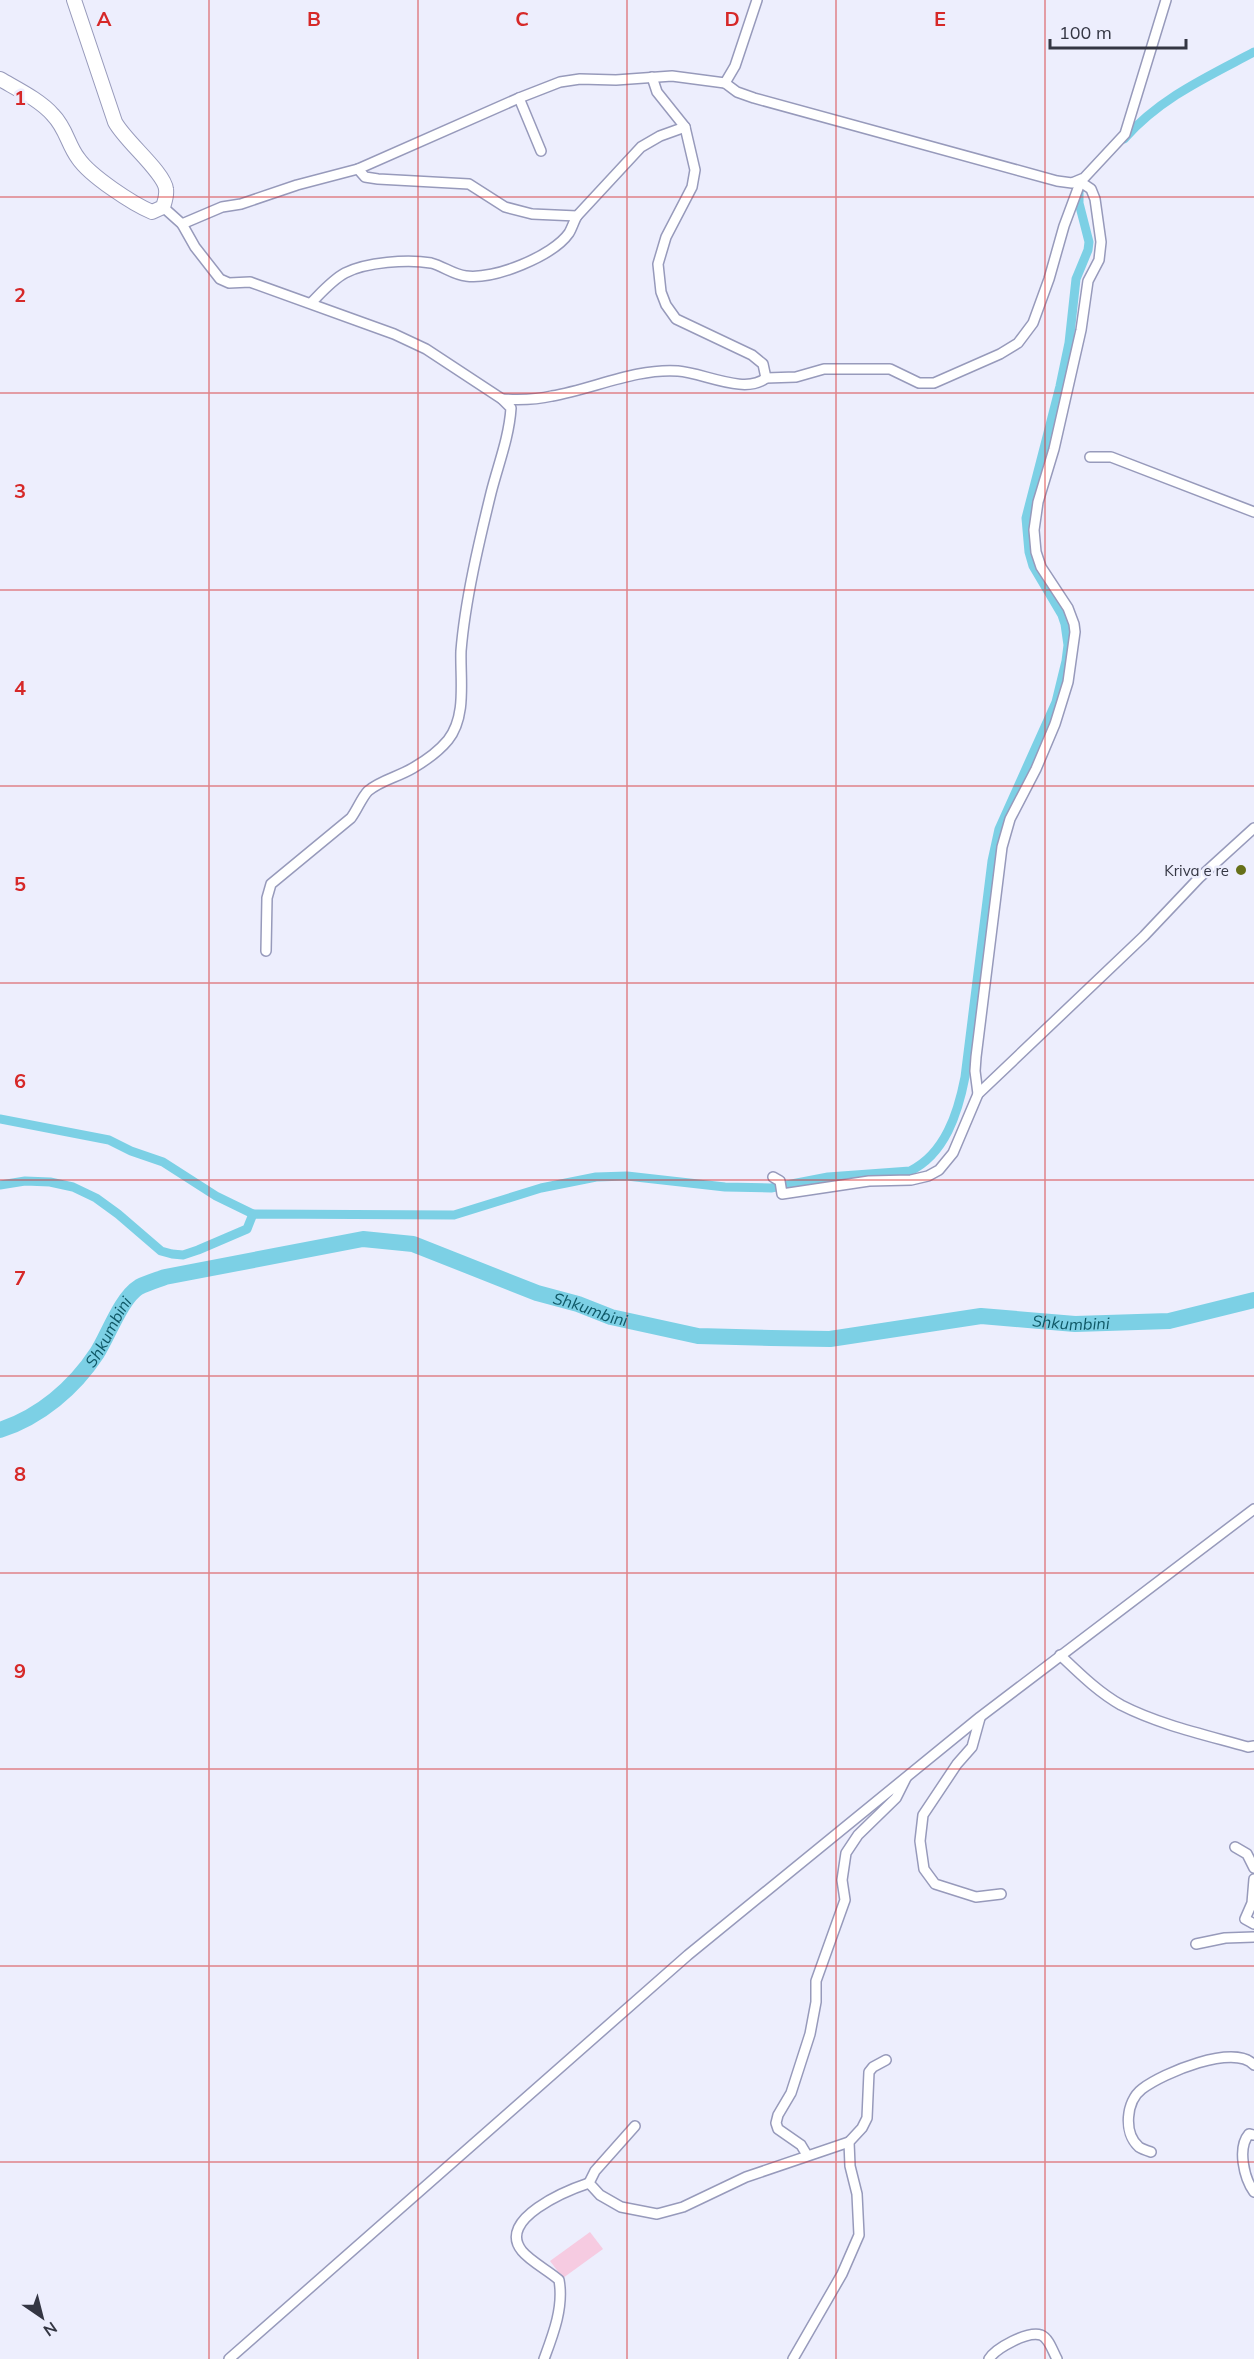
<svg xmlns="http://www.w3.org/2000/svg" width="1254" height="2359" font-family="Mulish,sans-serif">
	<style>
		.green { fill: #f6cbe1 }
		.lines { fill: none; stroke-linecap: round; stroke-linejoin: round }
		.canal { stroke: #7cd0e5; stroke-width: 9 }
		.river { stroke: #7cd0e5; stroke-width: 16 }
		.minor-casing { stroke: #979abb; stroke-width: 12 }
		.secondary-casing { stroke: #979abb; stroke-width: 16 }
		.minor { stroke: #fff; stroke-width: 9 }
		.secondary { stroke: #fff; stroke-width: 14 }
		.grid { fill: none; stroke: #d62828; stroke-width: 1.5; stroke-opacity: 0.55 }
		.poi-dot { fill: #667019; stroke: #edeefd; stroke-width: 2 }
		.labels { text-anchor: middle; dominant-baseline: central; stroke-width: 5; stroke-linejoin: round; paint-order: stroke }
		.poi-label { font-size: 15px; fill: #343643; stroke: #edeefd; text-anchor: end }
		.water-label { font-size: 16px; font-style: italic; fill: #0f5866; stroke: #edeefd }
		.grid-label { font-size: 20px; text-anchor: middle; font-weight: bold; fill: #d62828; stroke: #edeefd; stroke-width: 5; stroke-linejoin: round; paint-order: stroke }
	</style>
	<rect width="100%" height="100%" fill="#edeefd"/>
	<path class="green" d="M590 2232 603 2249 563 2278 550 2261Z"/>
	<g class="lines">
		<g class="canal">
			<path d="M1124 139C1160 98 1207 77 1254 52"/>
			<path d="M0 1119 109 1140 131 1151 163 1162 216 1196 253 1214"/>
			<path d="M0 1185 25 1181 50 1182 73 1187 96 1198 118 1214 161 1251 172 1254 183 1255 198 1250 247 1229 253 1214 454 1215 541 1188 596 1177 627 1176 725 1187 771 1188 828 1177 910 1171C945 1154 958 1113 965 1077L992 861 999 829 1056 702 1066 661 1068 645 1065 624 1062 615 1033 566 1029 552 1026 518 1060 386 1069 343 1076 279 1088 250 1089 242 1079 203V190L1081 188"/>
		</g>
		<path class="river" id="s1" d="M0 1430C40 1417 74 1388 97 1353 108 1336 121 1298 139 1287 147 1283 157 1280 165 1277L363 1239 413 1244 537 1293 578 1304 611 1317 698 1336 771 1338 830 1339 981 1316 1075 1324 1169 1321 1254 1300"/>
		<g class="minor-casing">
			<g id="minor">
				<path d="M725 83 735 66 757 0"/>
				<path d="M519 98 541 151"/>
				<path d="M358 169 519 98 560 82 580 79 616 80 672 76 725 83 737 92 754 98 1057 181 1072 183 1084 178 1125 134 1166 0"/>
				<path d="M163 207 182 224 195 247 220 279 229 283 250 282 394 334 426 349 502 399 511 408C509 438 498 465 491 493 479 542 465 601 461 651 460 679 467 716 448 740 439 751 425 761 413 768 398 777 381 780 368 791 362 797 357 810 351 818L271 884 267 898 266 951"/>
				<path d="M182 224 222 207 241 204 297 185 358 169 365 177 378 179 469 184 505 207 532 214 577 216 641 147 660 136 685 127"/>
				<path d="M311 303C321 293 332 280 345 273 366 262 408 259 431 263 443 266 454 275 466 276 494 280 553 256 569 233 572 228 574 221 577 216"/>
				<path d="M766 378 796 377 824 369H890L919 383H934L1000 354 1018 343 1033 323 1049 279 1064 226 1080 183"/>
				<path d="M502 399C519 400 535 400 552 396 593 389 636 368 678 371 704 373 745 395 766 378L763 364 752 355 676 319 666 305 661 292 658 264 666 237 692 187 695 170 685 127 657 92 652 77"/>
				<path d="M1090 457H1111L1254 512"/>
				<path d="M978 1094 975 1071 976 1057 1002 847 1010 819 1036 769 1055 724 1068 682 1075 632 1074 624 1068 608 1041 567 1036 552 1034 530 1038 502 1054 449 1081 330 1088 281 1099 260 1101 242 1095 199 1091 189 1079 181"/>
				<path d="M773 1177 780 1181 782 1194 869 1181 911 1180 928 1176 939 1170 953 1153 978 1094 1144 936 1199 878 1254 828"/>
				<path d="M1060 1655C1079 1673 1098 1692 1121 1705 1160 1725 1206 1735 1248 1747L1254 1746"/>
				<path d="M980 1718 972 1747 957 1764 923 1815 920 1841 924 1869 935 1884 976 1897 1001 1894"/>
				<path d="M1235 1847 1247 1854 1254 1868"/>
				<path d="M1254 1879 1252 1903 1245 1919 1254 1924"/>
				<path d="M1196 1944 1225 1938 1254 1937"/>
				<path d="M635 2126 595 2171 589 2183 600 2195 621 2207 657 2214 683 2207 746 2177 849 2142"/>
				<path d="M1254 2135 1249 2134C1237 2148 1244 2178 1254 2192"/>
				<path d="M1151 2152C1148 2151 1142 2149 1139 2147 1123 2133 1126 2101 1142 2089 1163 2073 1234 2043 1254 2065"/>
				<path d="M807 2155 801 2145 778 2129 776 2123 778 2115 791 2093 810 2034 816 2002V1981L845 1900 842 1880 846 1853 858 1835 896 1798 906 1778"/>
				<path d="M229 2359 688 1955 980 1717 1254 1509"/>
				<path d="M544 2359C553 2335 564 2307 559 2280 549 2271 530 2261 522 2251 496 2219 568 2190 589 2183"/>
				<path d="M793 2359 842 2274 859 2235 857 2194 850 2166 849 2142 862 2128 867 2118 869 2072 873 2067 886 2060"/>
				<path d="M989 2359C996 2348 1027 2331 1041 2335 1049 2338 1053 2352 1057 2359"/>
			</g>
		</g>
		<g class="secondary-casing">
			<path id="secondary" d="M0 79C17 89 40 100 53 115 66 128 68 145 78 158 90 176 133 204 152 212L163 207C165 201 167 196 166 189 164 172 125 141 115 122L74 0"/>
		</g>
		<use href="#minor" class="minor"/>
		<use href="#secondary" class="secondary"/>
	</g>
	<path class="grid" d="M209 0V2359M418 0V2359M627 0V2359M836 0V2359M1045 0V2359M0 197H1254M0 393H1254M0 590H1254M0 786H1254M0 983H1254M0 1180H1254M0 1376H1254M0 1573H1254M0 1769H1254M0 1966H1254M0 2162H1254"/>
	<circle class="poi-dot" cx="1241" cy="870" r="6"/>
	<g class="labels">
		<g class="poi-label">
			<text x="1229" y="870">Kriva e re</text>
		</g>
		<g class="water-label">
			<text stroke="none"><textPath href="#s1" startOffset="674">Shkumbini</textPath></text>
			<text stroke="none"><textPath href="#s1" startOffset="1160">Shkumbini</textPath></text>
			<text stroke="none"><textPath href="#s1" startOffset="150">Shkumbini</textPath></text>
		</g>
	</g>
	<g class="grid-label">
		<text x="104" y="26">A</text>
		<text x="314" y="26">B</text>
		<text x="522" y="26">C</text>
		<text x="732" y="26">D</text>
		<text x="940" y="26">E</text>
		<text x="20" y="105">1</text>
		<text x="20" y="302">2</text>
		<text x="20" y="498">3</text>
		<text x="20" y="695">4</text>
		<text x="20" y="891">5</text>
		<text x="20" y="1088">6</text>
		<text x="20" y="1285">7</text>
		<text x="20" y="1481">8</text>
		<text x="20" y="1678">9</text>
	</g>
	<g transform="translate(42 2317) rotate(145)" stroke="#edeefd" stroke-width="4.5" paint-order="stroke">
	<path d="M0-4.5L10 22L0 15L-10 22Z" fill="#343643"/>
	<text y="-9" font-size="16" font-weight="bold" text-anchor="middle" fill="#343643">N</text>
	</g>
	<path d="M1050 39v9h136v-9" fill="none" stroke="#343643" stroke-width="3"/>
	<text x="1059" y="39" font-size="18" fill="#343643" stroke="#edeefd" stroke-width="4.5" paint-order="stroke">100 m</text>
</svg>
